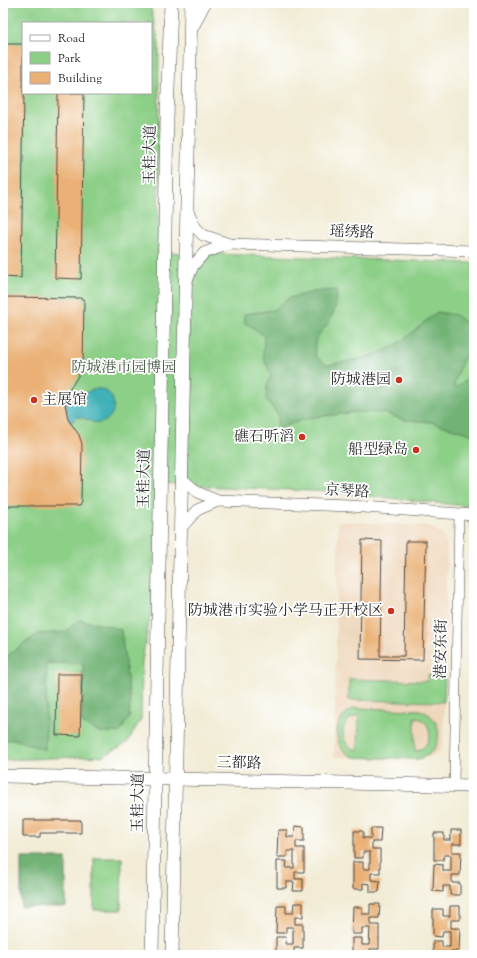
<svg xmlns="http://www.w3.org/2000/svg" width="477" height="958" font-family="'Sorts Mill Goudy','Noto Serif SC',serif">
	<style>
		.built { fill: #eed7bb }
		.green { fill: #8ccf87; stroke: #5c7d59; fill-rule: evenodd }
		.forest { fill: #71b274; stroke: #4e6e50 }
		.water { fill: #41b1b8; stroke: #366e72 }
		.building { fill: #eab075 }
		.lines { fill: none; stroke-linecap: round; stroke-linejoin: round }
		.minor-casing { stroke: #494845; stroke-width: 10 }
		.tertiary-casing { stroke: #494845; stroke-width: 12 }
		.secondary-casing { stroke: #494845; stroke-width: 14 }
		.minor { stroke: #fff; stroke-width: 9 }
		.tertiary { stroke: #fff; stroke-width: 11 }
		.secondary { stroke: #fff; stroke-width: 13 }
		.poi-dot { fill: #c8321e; stroke: #fff; stroke-width: 1.5 }
		.labels { text-anchor: middle; dominant-baseline: central; stroke-width: 3.5; stroke-linejoin: round; paint-order: stroke }
		.street-label { font-size: 15px; fill: #2b2b2b; stroke: #fff }
		.park-label { font-size: 15px; fill: #485c47; stroke: #fff }
		.poi-label { font-size: 15px; fill: #2b2b2b; stroke: #fff; text-anchor: end }
	</style>
	<rect width="100%" height="100%" fill="#fff"/>
	<filter id="ink" filterUnits="userSpaceOnUse"><feTurbulence type="fractalNoise" baseFrequency=".025" numOctaves="2"/><feDisplacementMap in="SourceGraphic" scale="8" xChannelSelector="R" yChannelSelector="G"/><feConvolveMatrix kernelMatrix="1 2 1 2 8 2 1 2 1" color-interpolation-filters="sRGB"/></filter>
	<filter id="wash" filterUnits="userSpaceOnUse"><feTurbulence type="fractalNoise" baseFrequency=".012" numOctaves="4" result="noise"/><feDisplacementMap in="SourceGraphic" scale="16" xChannelSelector="R" yChannelSelector="G"/><feGaussianBlur stdDeviation="0.9" result="paint"/><feColorMatrix in="noise" values="0 0 0 0 0 0 0 0 0 0 0 0 0 0 0 0 0 1.4 0 .05"/><feComposite in="paint" operator="in"/></filter>
	<g filter="url(#wash)">
		<rect width="100%" height="100%" fill="#f2ecd6"/>
		<path class="built" d="M338 521 429 526 442 534 447 547 443 745 439 752 429 757 419 759 334 757Z"/>
		<g class="green">
			<path d="M3 3H148L151 9 159 43 158 252 474 263V507L332 492 156 484 153 600 142 661 141 719 127 743 103 756 3 760ZM23 23H151V93H23Z"/>
			<path d="M428 675H445L444 702 349 700V679L428 681Z"/>
			<path d="M354 708 420 710C429 713 436 719 438 729 441 742 432 757 418 759 411 760 403 758 396 758 382 758 367 758 353 757 330 746 333 719 354 708ZM359 716 358 750C338 746 338 718 359 716ZM415 717C435 721 434 747 415 751Z"/>
			<path d="M94 858H122L121 910H94Z"/>
		</g>
		<g class="forest">
			<path d="M337 290C337 300 336 309 331 318 323 334 311 335 316 357L327 365C346 361 366 359 384 351 404 342 420 325 437 312L456 315 474 331V343L463 359 454 384 456 388 472 375H474V435L431 422 404 420 384 413 357 412 309 418 277 429 278 415 266 399 267 385 271 375 263 357 264 336 255 329 245 323 244 314 273 310 289 298 318 291Z"/>
			<path d="M79 620 101 624 121 630 130 702 129 718 120 732 101 733 82 723 83 664 47 663 45 750 14 739 3 741V658L6 657 37 634 65 632Z"/>
			<rect x="21" y="858" width="45" height="49"/>
		</g>
		<path class="water" d="M71 388 72 391 77 395C86 395 92 387 101 389 118 393 118 419 100 423 92 424 86 417 77 417L70 423C64 411 64 399 71 388Z"/>
		<g id="blocks">
			<g class="building">
				<path d="M3 44H23V93H24L21 278 3 277Z"/>
				<path d="M58 93H84L81 279 55 278Z"/>
				<path d="M3 297 80 298 84 300 83 368 68 392 65 403 68 419 79 435 82 444 81 502 79 506H3Z"/>
				<path d="M362 540 382 541 380 656H404L406 541H426L423 660 360 659Z"/>
				<path d="M57 674H82L80 736 56 735Z"/>
				<path d="M23 820H81V833H40V837H23Z"/>
				<path d="M295 826 304 827V841H296V848H304V872H295V879H303V891H293L294 882H286V888H277V861H287L286 868H294V851H287V857H277L278 830H287V837H294Z"/>
				<path d="M371 828H381L380 842H372V849H380V873H371V880L380 881 379 892H370V884L363 883V889H353V862H363V869H370V852H363V858H354V831H363V838H371Z"/>
				<path d="M451 830H461V844H452V852H461L460 875H452V883H460V895H450V886H443V892L433 891 434 864 443 865V871H451V855H444L443 860H434V833H444V840H451Z"/>
				<path d="M294 903H303V917H295V924H303V948H294V955H276V937H286L285 944H293V927H286V933H276L277 906H286V913H293Z"/>
				<path d="M370 904H380L379 918H371V925H379V949H370V955H352V938H362V945H369L370 928H362V934H352L353 907H362V914H370Z"/>
				<path d="M450 906H460V920H451V928H460L459 951H451V955H433V941H442V947H450V931H443L442 937 433 936V909H443V916H450Z"/>
			</g>
		</g>
	</g>
	<g filter="url(#ink)">
		<use href="#blocks" fill-opacity="0" stroke="#494845" stroke-width="1"/>
		<g class="lines">
			<g class="minor-casing">
				<path id="minor" d="M454 785 459 514"/>
			</g>
			<g class="tertiary-casing">
				<g id="tertiary">
					<path d="M187 209 196 228 203 235 229 244 474 251"/>
					<path d="M187 281 193 266 204 253 229 244"/>
					<path d="M181 478 197 492 218 501 350 506 474 515"/>
					<path d="M180 529 197 510 218 501"/>
				</g>
			</g>
			<g class="secondary-casing">
				<g id="secondary">
					<path d="M192 27 204 3"/>
					<path d="M3 776 176 779 474 786"/>
					<path d="M152 955 167 118 171 3"/>
					<path d="M172 955 191 3"/>
				</g>
			</g>
			<use href="#minor" class="minor"/>
			<use href="#tertiary" class="tertiary"/>
			<use href="#secondary" class="secondary"/>
		</g>
	</g>
	<g class="poi-dot">
		<circle cx="399" cy="380" r="4"/>
		<circle cx="34" cy="400" r="4"/>
		<circle cx="302" cy="437" r="4"/>
		<circle cx="416" cy="450" r="4"/>
		<circle cx="391" cy="611" r="4"/>
	</g>
	<g class="labels">
		<g class="street-label">
			<text transform="translate(151 155) rotate(-89)">玉桂大道</text>
			<text transform="translate(352 233) rotate(2)">瑶绣路</text>
			<text transform="translate(145 479) rotate(-89)">玉桂大道</text>
			<text transform="translate(347 492) rotate(3)">京琴路</text>
			<text transform="translate(442 649) rotate(-89)">港安东街</text>
			<text transform="translate(239 764) rotate(1)">三都路</text>
			<text transform="translate(139 803) rotate(-89)">玉桂大道</text>
		</g>
		<g class="park-label">
			<text x="124" y="368">防城港市园博园</text>
		</g>
		<g class="poi-label">
			<text x="391" y="380">防城港园</text>
			<text x="42" y="400" text-anchor="start">主展馆</text>
			<text x="294" y="437">礁石听滔</text>
			<text x="408" y="450">船型绿岛</text>
			<text x="383" y="611">防城港市实验小学马正开校区</text>
		</g>
	</g>
	<rect width="477" height="958" fill="none" stroke="#fff" stroke-width="16"/>
	<rect x="22" y="22" width="130" height="72" fill="#ffffff" stroke="#aaaaaa"/>
	<rect x="30" y="35" width="20" height="6" fill="#ffffff" stroke="#aaaaaa"/>
	<text x="58" y="42" font-size="12" fill="#2b2b2b">Road</text>
	<rect x="30" y="52" width="20" height="12" fill="#8ccf87" stroke="#aaaaaa"/>
	<text x="58" y="62" font-size="12" fill="#2b2b2b">Park</text>
	<rect x="30" y="72" width="20" height="12" fill="#eab075" stroke="#aaaaaa"/>
	<text x="58" y="82" font-size="12" fill="#2b2b2b">Building</text>
</svg>
